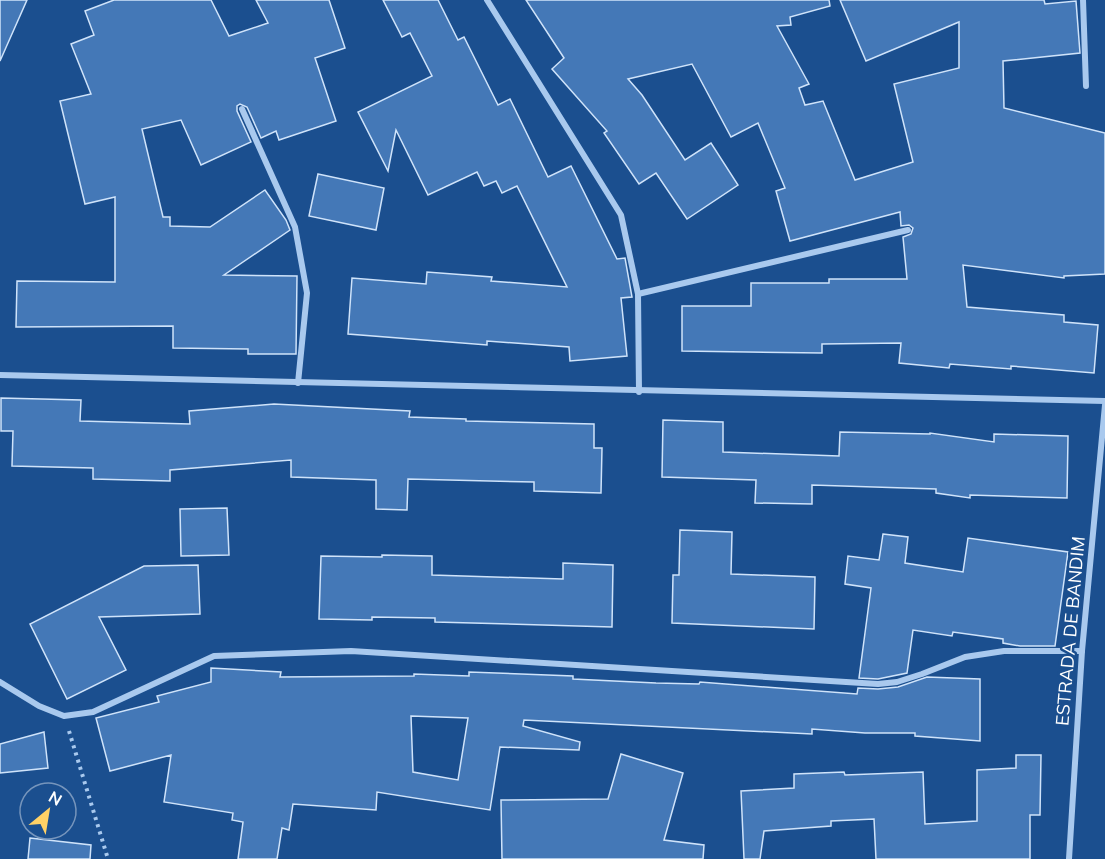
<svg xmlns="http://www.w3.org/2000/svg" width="1105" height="859" font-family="Mulish,sans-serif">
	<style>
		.building { fill: #4478b7; stroke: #cfe3fa; stroke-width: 1.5; fill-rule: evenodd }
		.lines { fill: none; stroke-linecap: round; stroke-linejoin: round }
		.path { stroke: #a9c9ee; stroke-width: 4; stroke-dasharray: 3 4.5; stroke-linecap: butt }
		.street { stroke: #a9c9ee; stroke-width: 6 }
		.labels { text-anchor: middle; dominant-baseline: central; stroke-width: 5; stroke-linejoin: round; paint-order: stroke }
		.street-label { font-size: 18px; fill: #fff; stroke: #1b4f8f }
	</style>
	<rect width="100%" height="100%" fill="#1b4f8f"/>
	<g class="building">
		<path d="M0 0H27L0 61Z"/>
		<path d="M114 0H211L229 36 268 23 256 0H329L345 48 315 58 336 121 279 140 276 131 261 138 247 107 240 104 237 106V111L251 142 201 165 181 120 142 129 163 217H170V226L210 227 265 190 286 220 290 230 224 275 297 276 296 354H248V349L173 348V326L16 327 17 281 115 282V197L85 204 60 101 91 94 71 44 94 35 85 11Z"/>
		<path d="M383 0H438L458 40 464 37 498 105 510 99 548 177 571 166 617 259 625 258 632 297 621 298 627 356 570 361 569 347 487 341V345L348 334 352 278 426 284 427 272 492 277 491 281 567 287 517 186 502 193 496 181 484 186 477 172 428 195 396 130 388 171 358 112 432 76 410 33 402 37Z"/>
		<path d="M526 0H829L830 6 790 17 791 25 777 26 809 84 799 88 805 105 823 101 855 180 913 162 894 84 959 68V22L866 61 840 0H1044L1045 4 1076 1 1080 53 1003 61 1004 108 1105 133V274L1064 276V278L963 265 967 307 1064 315V322L1098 325 1094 373 1011 366V369L950 364 949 368 899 363 901 343 822 344V353L682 351V306H751V283H829V279H907L903 237 911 234 913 228 909 225 901 226 900 212 790 241 776 191 785 188 758 123 731 137 692 64 628 79 642 95 685 160 711 143 738 185 687 219 656 173 639 184 604 133 607 131 552 69 564 58Z"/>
		<path d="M318 174 384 188 376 230 309 216Z"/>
		<path d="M1 398 81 400 80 421 190 424 189 411 274 404 410 411 409 417 466 419V421L594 424V448H602L601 493 534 491V482L408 479 407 510 376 509V480L291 477V460L170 470V481L93 479V468L12 466 13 431H1Z"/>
		<path d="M663 420 723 422V452L839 456 840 432 930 434V433L994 442V434L1068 436 1067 498 970 495V498L936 493V489L812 485V504L755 503 756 480 662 477Z"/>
		<path d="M227 508 229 555 181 556 180 509Z"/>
		<path d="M680 530 732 532 731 574 815 577 814 629 672 623 673 575H679Z"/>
		<path d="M883 534 908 537 905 563 963 572 968 538 1068 552 1055 646H1020L1003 643V639L953 632 952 636 913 630 907 673 878 679 859 678 871 588 845 584 848 556 879 560Z"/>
		<path d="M382 555 432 556V575L563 579V563L613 565 612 627 435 622V618L372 617V620L319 619 321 556 382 557Z"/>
		<path d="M198 565 200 614 99 617 126 670 67 699 30 624 144 566Z"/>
		<path d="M211 668 281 672 280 677 414 676V674L469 676V672L573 676V679L656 683 699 684 700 682 857 694 858 688 878 689 898 687 927 677 980 679V741L915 736V733H865L812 729V734L524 720 523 726 580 742 579 750 500 747 490 810 377 792 376 810 293 804 289 830 282 828 277 859H238L243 822 232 820 233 813 164 802 171 755 110 771 96 718 159 702 157 696 211 682ZM411 716 468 718 458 780 413 772Z"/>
		<path d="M44 732 48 768 0 773V744Z"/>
		<path d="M621 754 683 773 664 840 704 845 703 859H502L501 800 608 799Z"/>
		<path d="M1016 755H1041L1040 815H1030V859H876L874 819 831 821V826L764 831 760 859H744L741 791 794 788V774L844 772 845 775 923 772 925 824 977 821V770L1016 768Z"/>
		<path d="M30 838 91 845 90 859H28Z"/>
	</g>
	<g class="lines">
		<path class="path" d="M69 731 108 859"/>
		<g class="street">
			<path d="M487 0 621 215 638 294 639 392"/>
			<path d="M1083 0 1086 86"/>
			<path d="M242 109 295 227 307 293 298 383"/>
			<path d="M638 294 908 230"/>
			<path d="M0 375 1105 401"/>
			<path d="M0 682 39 706 64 716 93 712 214 656 351 651 878 684 897 682 922 674 965 657 1004 651H1082"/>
			<path d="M1069 859 1082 651 1105 405"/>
		</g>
	</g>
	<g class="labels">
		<g class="street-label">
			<text transform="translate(1070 631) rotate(-85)">ESTRADA DE BANDIM</text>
		</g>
	</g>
	<g transform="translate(48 811) rotate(30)"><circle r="28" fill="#1b4f8f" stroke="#7695bc" stroke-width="1.5"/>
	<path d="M0-4.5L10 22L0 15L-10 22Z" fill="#ffd166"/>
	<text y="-9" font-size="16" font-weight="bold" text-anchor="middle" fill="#ffffff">N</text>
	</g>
</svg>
